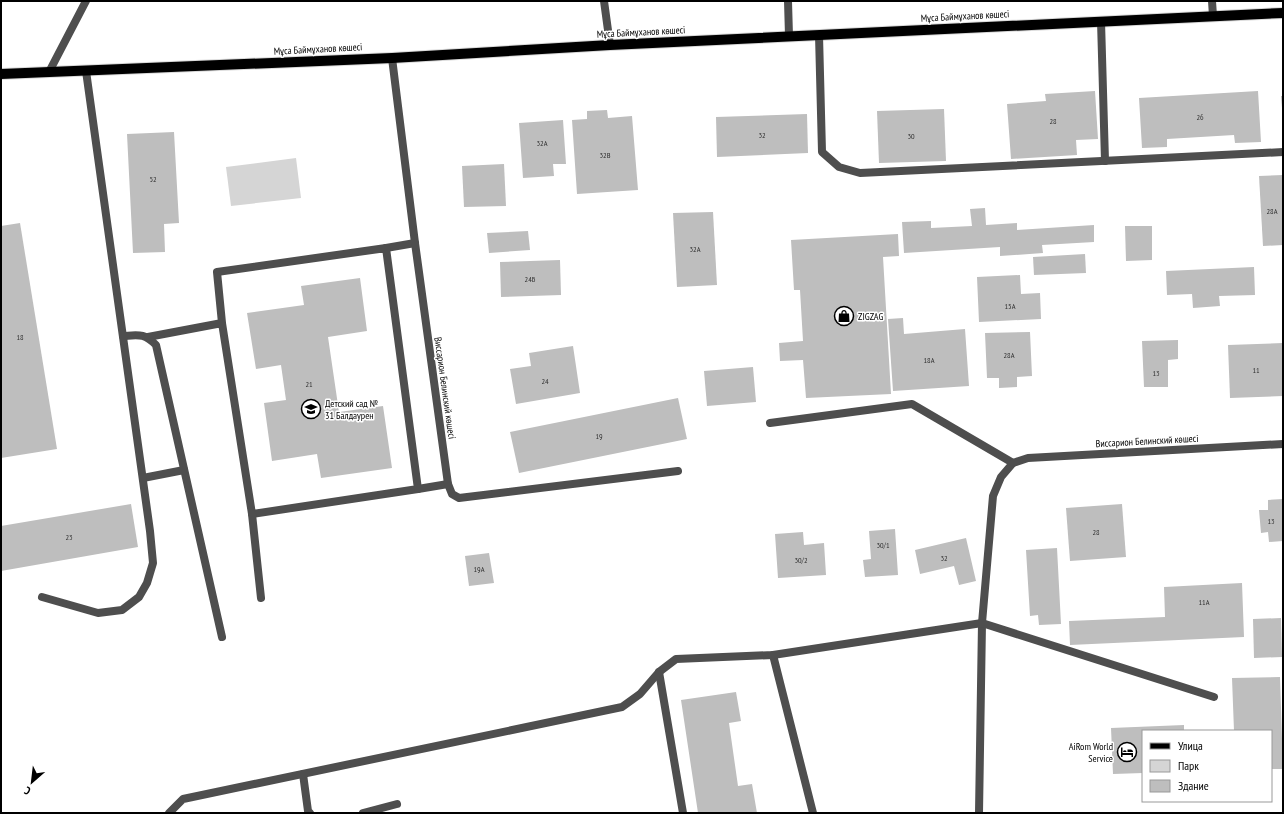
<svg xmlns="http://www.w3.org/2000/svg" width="1284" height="814" font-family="'PT Sans Narrow',sans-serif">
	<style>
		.green { fill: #d5d5d5 }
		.building { fill: #bebebe }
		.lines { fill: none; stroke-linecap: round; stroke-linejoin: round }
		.primary-casing { stroke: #dbdbdb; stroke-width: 12 }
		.service { stroke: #4e4e4e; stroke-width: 8 }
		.minor { stroke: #4e4e4e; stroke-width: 8 }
		.tertiary { stroke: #4e4e4e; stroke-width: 8 }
		.primary { stroke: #000; stroke-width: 10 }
		.labels { text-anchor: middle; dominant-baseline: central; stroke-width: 3; stroke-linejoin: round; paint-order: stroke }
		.number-label { font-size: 8px; fill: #303030 }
		.street-label { font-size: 10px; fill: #000; stroke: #fff }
		.poi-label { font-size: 10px; fill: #000; stroke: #fff; text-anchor: start }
	</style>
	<rect width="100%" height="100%" fill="#fff"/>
	<path class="green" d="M296 158 301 198 231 206 226 167Z"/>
	<g class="building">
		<path d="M1095 91 1098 139 1076 140 1077 155 1011 159 1007 104 1046 101 1045 94Z"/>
		<path d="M1258 91 1261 142 1235 143 1234 135 1167 139V147L1142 148 1139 98Z"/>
		<path d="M1281 96H1283V108H1282Z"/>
		<path d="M944 109 946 161 879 163 877 111Z"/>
		<path d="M607 110 608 118 632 116 638 190 577 194 572 120 587 119V111Z"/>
		<path d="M807 114 808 153 717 157 716 117Z"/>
		<path d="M563 120 566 164H553L554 176 523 178 519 123Z"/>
		<path d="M174 132 179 223 164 224 165 252 133 253 127 134Z"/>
		<path d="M504 164 506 206 464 207 462 166Z"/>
		<path d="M1283 175V245L1263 246 1259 176Z"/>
		<path d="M985 208 986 225 1017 223V230L1094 225V242L1042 245 1043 253 1000 256V247L904 253 902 222 931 221V228L972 226 970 209Z"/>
		<path d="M713 212 717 285 677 287 673 213Z"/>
		<path d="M20 223 57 449 1 458V226Z"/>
		<path d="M1125 226H1152V260L1126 261Z"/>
		<path d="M528 231 530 250 489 253 487 233Z"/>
		<path d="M898 234 899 256 883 257 891 394 806 398 803 360 780 361 779 343 803 341 800 290H794L791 240Z"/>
		<path d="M1085 254 1086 273 1034 275 1033 257Z"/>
		<path d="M560 260 561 295 501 297 500 262Z"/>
		<path d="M1254 267 1255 295 1219 296 1220 306 1193 308 1192 294 1167 295 1166 271Z"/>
		<path d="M1020 275 1021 294 1040 293 1041 319 979 322 977 277Z"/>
		<path d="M360 278 367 331 328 337 339 412 383 406 392 468 321 478 317 454 272 461 264 403 286 400 281 365 256 369 247 313 304 305 301 286Z"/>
		<path d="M903 318 904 334 965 329 969 386 893 391 888 319Z"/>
		<path d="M1030 332 1032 376 1017 377V387L999 388V378H987L985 333Z"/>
		<path d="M1178 340V359L1168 360V387H1144L1142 341Z"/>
		<path d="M1283 343V396L1230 398 1228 345Z"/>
		<path d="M573 346 580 393 516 404 510 369 531 366 529 353Z"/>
		<path d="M753 367 756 402 707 406 704 371Z"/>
		<path d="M678 398 687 439 519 473 510 432Z"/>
		<path d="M1283 499V541L1269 542 1268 532 1261 533 1259 510H1268V500Z"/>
		<path d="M131 504 138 547 1 571V526Z"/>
		<path d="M1122 504 1126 557 1070 561 1066 508Z"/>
		<path d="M895 529 898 575 865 577 863 560 871 559 869 531Z"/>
		<path d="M803 532 804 545 824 543 826 575 778 578 775 534Z"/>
		<path d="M966 538 976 581 959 585 954 566 920 574 915 550Z"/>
		<path d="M1057 548 1061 624 1039 625 1038 615 1030 616 1026 550Z"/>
		<path d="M489 553 494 583 469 586 465 556Z"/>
		<path d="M1242 583 1244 637 1070 645 1069 621 1165 617 1164 587Z"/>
		<path d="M1281 618 1282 657 1254 658 1253 619Z"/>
		<path d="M1280 677 1283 769H1271V731H1234L1232 678Z"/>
		<path d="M736 692 741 721 729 723 738 786 752 784 757 813H698L681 700Z"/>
		<path d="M1184 725V731H1143V773L1113 774 1111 728Z"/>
	</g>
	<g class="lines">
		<g class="primary-casing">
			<path id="primary" d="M1 74 392 58 610 45 1283 13"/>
		</g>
		<g class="service">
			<path d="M604 1 610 45"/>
			<path d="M788 1 789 36"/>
			<path d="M1212 1 1213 16"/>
			<path d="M1101 21 1105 161"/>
			<path d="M819 35 822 152 839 167 860 173 1283 152"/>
			<path d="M386 248 415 243"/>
			<path d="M123 336C139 335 144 333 156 345L222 637"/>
			<path d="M148 337 222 323 252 514 418 489 386 248 217 272 222 323"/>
			<path d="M770 423 912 404 1013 463 1001 477 993 496 982 623 979 813"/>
			<path d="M143 478 184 470"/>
			<path d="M418 489 448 484"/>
			<path d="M252 514 261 598"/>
			<path d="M42 597 98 613 122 610 139 597 147 583 153 563 150 531 86 71"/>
			<path d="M773 655 813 813"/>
			<path d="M659 672 683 813"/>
			<path d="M303 774 308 811 310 813"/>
			<path d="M169 813 183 799 622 707 640 694 659 672 676 659 773 655 982 623 1214 697"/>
			<path d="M363 813 397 804"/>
		</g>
		<g class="minor">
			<path d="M392 58 415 243 448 484 452 494 459 498 678 471"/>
			<path d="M1013 463 1028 458 1283 444"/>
		</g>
		<path class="tertiary" d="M49 72 86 1"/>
		<use href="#primary" class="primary"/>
	</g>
	<defs>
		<g id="shop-ring" transform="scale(1)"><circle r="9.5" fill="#fff" stroke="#000" stroke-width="1.5"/><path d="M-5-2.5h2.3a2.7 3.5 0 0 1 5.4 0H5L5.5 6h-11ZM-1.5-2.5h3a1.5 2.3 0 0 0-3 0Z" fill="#000"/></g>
		<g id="school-ring" transform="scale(1)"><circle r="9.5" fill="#fff" stroke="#000" stroke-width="1.5"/><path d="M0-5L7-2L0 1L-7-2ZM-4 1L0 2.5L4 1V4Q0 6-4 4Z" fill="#000"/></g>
		<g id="hotel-ring" transform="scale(1)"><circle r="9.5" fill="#fff" stroke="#000" stroke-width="1.5"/><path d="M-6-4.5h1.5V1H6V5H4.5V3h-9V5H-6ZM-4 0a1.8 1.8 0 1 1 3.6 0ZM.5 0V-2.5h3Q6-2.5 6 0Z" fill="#000"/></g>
	</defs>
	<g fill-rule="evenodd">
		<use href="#shop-ring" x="844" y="316"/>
		<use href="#school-ring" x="311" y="409"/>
		<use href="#hotel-ring" x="1127" y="752"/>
	</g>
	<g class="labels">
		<g class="number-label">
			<text x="1200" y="117">26</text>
			<text x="1053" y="121">28</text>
			<text x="762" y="135">32</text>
			<text x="911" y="136">30</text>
			<text x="542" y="143">32А</text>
			<text x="605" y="155">32В</text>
			<text x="153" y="179">52</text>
			<text x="1272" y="211">28А</text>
			<text x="695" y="249">32А</text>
			<text x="530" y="279">24Б</text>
			<text x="1010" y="306">15А</text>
			<text x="20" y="337">18</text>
			<text x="1009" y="355">28А</text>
			<text x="929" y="360">18А</text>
			<text x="1256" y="370">11</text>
			<text x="1156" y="373">13</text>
			<text x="545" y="381">24</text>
			<text x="309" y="384">21</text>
			<text x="599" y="436">19</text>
			<text x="1271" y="521">13</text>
			<text x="1096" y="532">28</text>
			<text x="69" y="537">23</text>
			<text x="883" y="545">30/1</text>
			<text x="944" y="558">32</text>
			<text x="801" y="560">30/2</text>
			<text x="479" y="569">19А</text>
			<text x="1204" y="602">11А</text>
		</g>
		<g class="street-label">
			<text transform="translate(965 16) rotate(-3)">Мұса Баймұханов көшесі</text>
			<text transform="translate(641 32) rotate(-3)">Мұса Баймұханов көшесі</text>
			<text transform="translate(318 49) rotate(-3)">Мұса Баймұханов көшесі</text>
			<text transform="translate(445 388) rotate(82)">Виссарион Белинский көшесі</text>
			<text transform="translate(1147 441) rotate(-3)">Виссарион Белинский көшесі</text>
		</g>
		<g class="poi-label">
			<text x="858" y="316">ZIGZAG</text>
			<text x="325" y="403">Детский сад №<tspan x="325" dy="12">31 Балдаурен</tspan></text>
			<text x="1113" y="746" text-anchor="end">AiRom World<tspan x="1113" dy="12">Service</tspan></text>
		</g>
	</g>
	<rect width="1284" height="814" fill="none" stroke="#000000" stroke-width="4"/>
	<rect x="1142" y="730" width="130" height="72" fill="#ffffff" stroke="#999999"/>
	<rect x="1150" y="743" width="20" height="6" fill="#000000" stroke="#999999"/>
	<text x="1178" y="750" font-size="12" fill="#000000">Улица</text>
	<rect x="1150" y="760" width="20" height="12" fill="#d5d5d5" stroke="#999999"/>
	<text x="1178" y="770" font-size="12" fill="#000000">Парк</text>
	<rect x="1150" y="780" width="20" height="12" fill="#bebebe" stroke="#999999"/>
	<text x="1178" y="790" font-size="12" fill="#000000">Здание</text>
	<g transform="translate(32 782) rotate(208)" stroke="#ffffff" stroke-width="3" paint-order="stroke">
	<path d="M0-3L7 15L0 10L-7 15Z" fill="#000000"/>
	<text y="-6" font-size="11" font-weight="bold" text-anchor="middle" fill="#000000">С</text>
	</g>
</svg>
